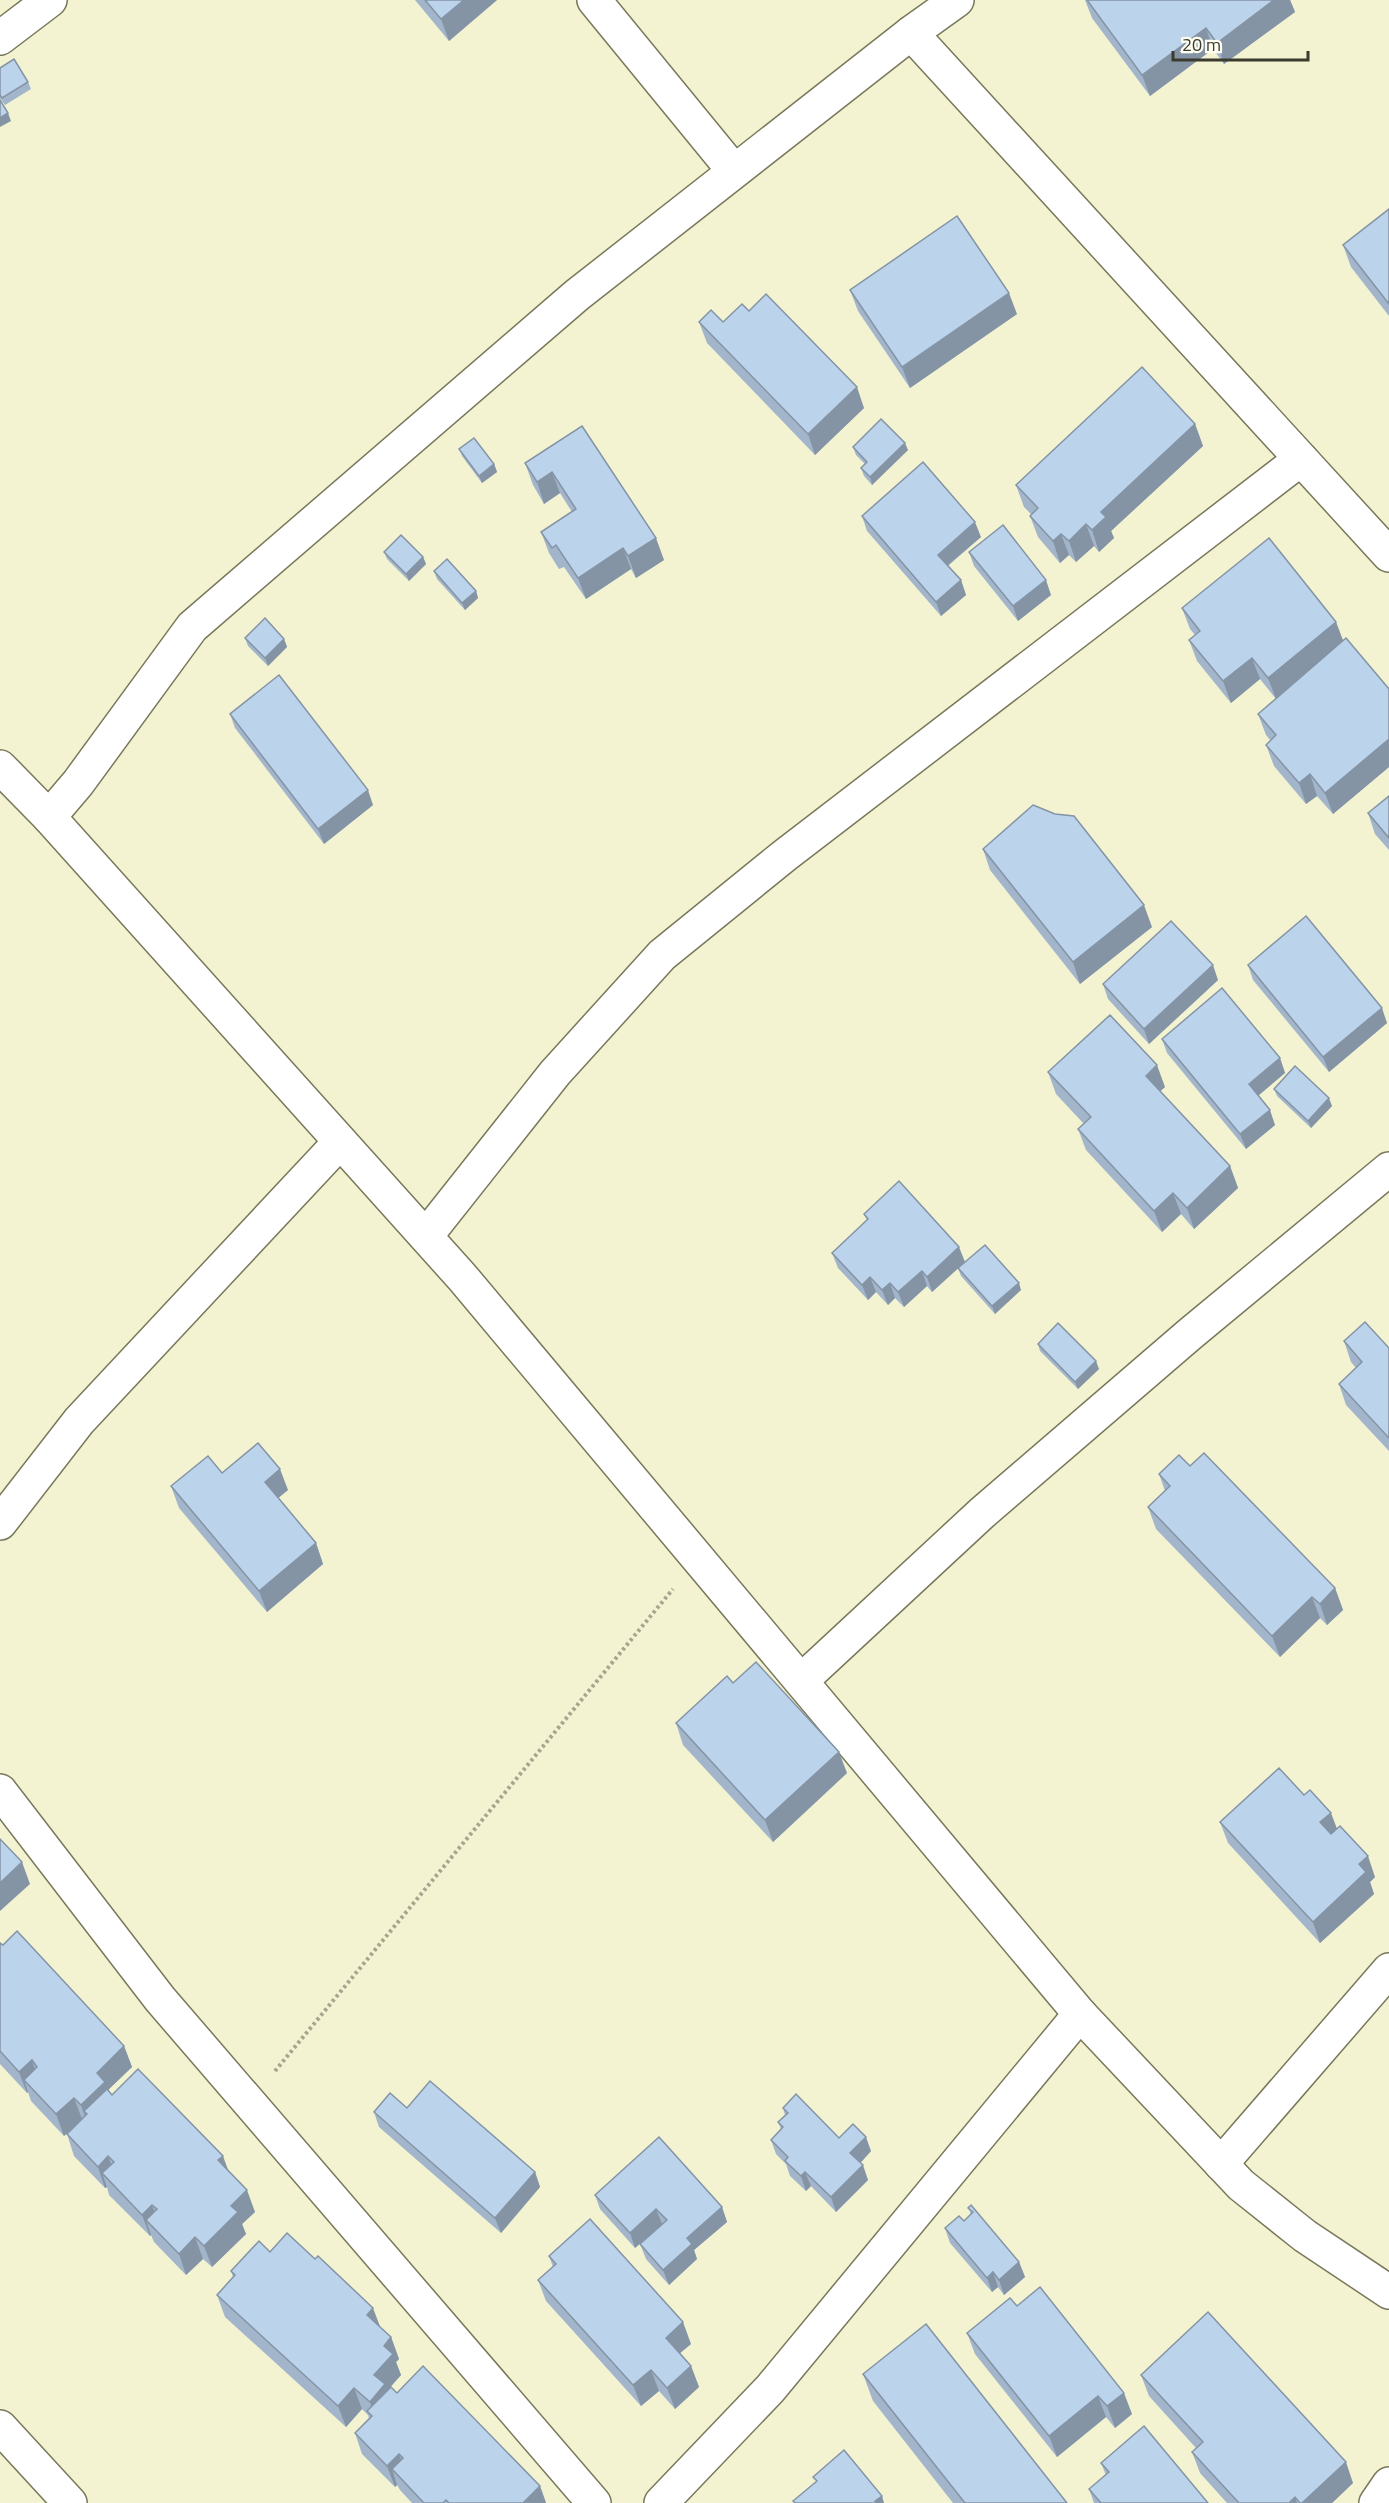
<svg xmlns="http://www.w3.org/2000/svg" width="1389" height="2503" font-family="'Titillium Web',sans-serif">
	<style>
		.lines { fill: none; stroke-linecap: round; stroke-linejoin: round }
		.minor-casing { stroke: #79785b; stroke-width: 36 }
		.path { stroke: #a6a68e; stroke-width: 4; stroke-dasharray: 3 3; stroke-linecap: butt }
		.minor { stroke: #fff; stroke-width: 33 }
		.wall { fill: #a2b5cb }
		.shaded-wall { fill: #8494a5 }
		.building { fill: #bcd3ec; stroke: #8494a5; stroke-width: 1.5 }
	</style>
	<rect width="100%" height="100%" fill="#f3f3d2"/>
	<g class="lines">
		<g class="minor-casing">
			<g id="minor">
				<path d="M594 0 734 171"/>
				<path d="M911 33 1389 555"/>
				<path d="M0 38 50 0"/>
				<path d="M0 767 49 817 462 1277 1080 2014 1241 2185 1305 2236 1389 2292"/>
				<path d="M49 817 78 783 192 627 577 295 911 33 957 0"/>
				<path d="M426 1236 555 1073 662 955 784 856 1301 459"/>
				<path d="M0 1523 79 1421 340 1142"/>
				<path d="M801 1681 982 1513 1190 1334 1389 1169"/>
				<path d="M0 1791 160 1999 594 2503"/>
				<path d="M1221 2164 1389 1970"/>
				<path d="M0 2427 70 2503"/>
				<path d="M661 2503 770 2389 1080 2014"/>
				<path d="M1376 2503 1389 2484"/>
			</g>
		</g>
		<path class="path" d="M275 2071 673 1589"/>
		<use href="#minor" class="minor"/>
	</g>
	<g class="wall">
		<path d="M415 0H497L449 41Z"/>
		<path d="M1085 0H1290L1295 12 1224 64 1213 49 1150 96 1092 18Z"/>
		<path d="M0 68 28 82 31 89 5 105 0 98Z"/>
		<path d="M1389 209V316L1351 267 1343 245Z"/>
		<path d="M850 290 1017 314 910 388 858 311Z"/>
		<path d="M749 311 864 408 815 455 707 343 699 322H723Z"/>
		<path d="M1195 424 1203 446 1111 531 1114 538 1099 552 1094 546 1076 562 1069 555 1060 563 1038 537 1030 516 1032 515 1024 507 1016 485Z"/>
		<path d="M582 426 664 560 636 578 631 569 586 599 564 567 559 569 549 553 541 532 572 512 560 493 544 504 533 485 525 463Z"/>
		<path d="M853 447 908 450 872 485 864 476 861 468 865 464 856 455Z"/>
		<path d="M459 449 494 464 497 472 482 483 462 456Z"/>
		<path d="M862 516 981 537 948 566 961 580 966 595 941 616 867 531Z"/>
		<path d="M384 552 423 557 426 564 409 581 387 559Z"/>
		<path d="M969 552 1051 595 1018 621 974 566Z"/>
		<path d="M434 571 476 591 478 598 465 610 437 579Z"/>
		<path d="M1182 608 1336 622 1343 641 1389 689V767L1333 814 1317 796 1306 804 1274 766 1266 745 1271 741 1266 735 1258 714 1276 699 1260 679 1231 703 1197 661 1189 640 1195 635 1190 629Z"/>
		<path d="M245 638 284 639 287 647 268 666 248 646Z"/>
		<path d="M230 714 373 805 324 844 235 728Z"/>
		<path d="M1389 796V850L1375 834 1368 813Z"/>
		<path d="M1055 814 1152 927 1080 984 990 870 983 849Z"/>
		<path d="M1248 965 1387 1023 1329 1072 1253 980Z"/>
		<path d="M1218 980 1149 1044 1108 999 1103 984Z"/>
		<path d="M1162 1039 1280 1058 1285 1073 1258 1096 1275 1125 1246 1149 1167 1053Z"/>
		<path d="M1048 1072 1165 1087 1160 1091 1230 1166 1238 1188 1194 1229 1181 1214 1162 1232 1086 1150 1078 1129 1084 1124 1056 1094Z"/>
		<path d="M1274 1089 1332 1106 1311 1128 1277 1096Z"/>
		<path d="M864 1214 965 1262 932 1292 927 1286 904 1307 895 1298 888 1305 876 1292 868 1300 838 1268 832 1253 867 1220Z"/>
		<path d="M958 1268 1021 1290 995 1314 961 1276Z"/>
		<path d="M1344 1341 1389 1348V1451L1346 1405 1339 1384 1356 1368 1351 1362Z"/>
		<path d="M1038 1344 1099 1369 1078 1389 1040 1351Z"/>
		<path d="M1190 1466 1335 1588 1343 1610 1327 1625 1320 1618 1280 1657 1156 1529 1148 1507 1165 1491 1159 1474Z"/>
		<path d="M222 1473 288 1490 278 1498 316 1543 323 1564 267 1612 179 1508 171 1486Z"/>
		<path d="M733 1683 847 1773 773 1842 683 1745 676 1723Z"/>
		<path d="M1304 1795 1337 1829 1375 1877 1370 1882 1374 1894 1320 1943 1228 1843 1220 1822Z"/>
		<path d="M0 1943 124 2046 132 2067 108 2090 112 2095 228 2171 255 2212 242 2224 246 2234 212 2267 203 2259 186 2275 154 2242 151 2235 150 2236 109 2195 107 2187 105 2188 74 2156 67 2134 82 2119 64 2136 31 2101 28 2092 27 2093 0 2064Z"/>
		<path d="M407 2108 535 2172 540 2187 501 2233 379 2127 374 2112Z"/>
		<path d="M783 2108 839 2138 871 2151 860 2163 868 2180 836 2212 811 2186 806 2191 790 2176 786 2164 776 2154 771 2140 781 2129 778 2122 785 2115Z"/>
		<path d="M595 2195 722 2207 727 2222 694 2250 697 2259 669 2285 646 2259 640 2244 662 2225V2224L635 2248 600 2209Z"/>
		<path d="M968 2208 1019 2262 1025 2277 1004 2295 998 2287 992 2292 950 2243 945 2228 964 2221 971 2214Z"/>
		<path d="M270 2252 315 2259 380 2327 391 2337 399 2359 396 2362 401 2375 388 2389 397 2393 540 2486 546 2503H412L400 2490 397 2485 395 2487 362 2454 355 2433 369 2418 368 2415 362 2409 346 2427 225 2317 217 2295 233 2277 231 2271Z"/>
		<path d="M549 2256 691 2344 680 2353 691 2366 699 2387 675 2409 659 2391 641 2406 546 2301 538 2280 553 2267Z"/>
		<path d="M1017 2306 1132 2414 1115 2428 1106 2417 1057 2457 975 2354 967 2333Z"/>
		<path d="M863 2374 1067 2503H953L873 2401Z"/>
		<path d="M1141 2375 1353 2483 1332 2503H1227L1200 2473 1192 2452 1196 2448 1149 2396Z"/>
		<path d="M1101 2463 1208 2503H1094L1089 2489 1106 2475Z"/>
	</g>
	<g class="shaded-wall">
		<path d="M464 0H497L449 41 441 19Z"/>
		<path d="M1274 0H1290L1295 12 1224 64 1217 43Z"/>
		<path d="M1206 28 1213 49 1150 96 1142 75Z"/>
		<path d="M8 113 11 121 0 127V118Z"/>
		<path d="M1009 293 1017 314 910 388 902 367Z"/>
		<path d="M857 387 864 408 815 455 808 434Z"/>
		<path d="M1195 424 1203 446 1111 531 1114 538 1099 552 1092 530 1101 512Z"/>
		<path d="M905 443 908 450 872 485 870 477Z"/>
		<path d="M494 464 497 472 482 483 479 476Z"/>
		<path d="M552 472 560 493 544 504 537 482Z"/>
		<path d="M975 522 981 537 943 569 938 555Z"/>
		<path d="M1086 524 1094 546 1076 562 1069 541Z"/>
		<path d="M1061 534 1069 555 1060 563 1053 541Z"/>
		<path d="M656 538 664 560 636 578 628 556Z"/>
		<path d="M623 548 631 569 586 599 578 578Z"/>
		<path d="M423 557 426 564 409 581 406 574Z"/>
		<path d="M961 580 966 595 941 616 936 602Z"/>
		<path d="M1046 580 1051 595 1018 621 1013 606Z"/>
		<path d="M476 591 478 598 465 610 462 603Z"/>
		<path d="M1336 622 1344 643 1276 699 1268 678Z"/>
		<path d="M284 639 287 647 268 666 265 658Z"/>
		<path d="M1252 658 1260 679 1231 703 1223 681Z"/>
		<path d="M1389 739V767L1333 814 1325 793Z"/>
		<path d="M1310 774 1317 796 1306 804 1299 783Z"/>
		<path d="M368 790 373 805 324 844 318 829Z"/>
		<path d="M1144 905 1152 927 1080 984 1073 962Z"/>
		<path d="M1213 965 1218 980 1149 1044 1144 1029Z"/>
		<path d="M1382 1008 1387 1023 1329 1072 1323 1057Z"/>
		<path d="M1280 1058 1285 1073 1254 1099 1249 1084Z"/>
		<path d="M1157 1065 1165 1087 1154 1097 1146 1076Z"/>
		<path d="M1329 1098 1332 1106 1311 1128 1308 1121Z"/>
		<path d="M1270 1110 1275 1125 1246 1149 1240 1134Z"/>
		<path d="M1230 1166 1238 1188 1194 1229 1187 1208Z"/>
		<path d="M1173 1193 1181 1214 1162 1232 1154 1211Z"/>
		<path d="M959 1247 965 1262 932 1292 927 1277Z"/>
		<path d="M922 1271 927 1286 904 1307 898 1292Z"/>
		<path d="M870 1277 876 1292 868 1300 862 1285Z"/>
		<path d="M890 1283 895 1298 888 1305 882 1290Z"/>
		<path d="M1019 1283 1021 1290 995 1314 992 1306Z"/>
		<path d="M1096 1361 1099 1369 1078 1389 1075 1382Z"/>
		<path d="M280 1469 288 1490 272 1503 265 1482Z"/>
		<path d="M316 1543 323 1564 267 1612 259 1591Z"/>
		<path d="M1335 1588 1343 1610 1327 1625 1320 1604Z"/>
		<path d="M1312 1597 1320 1618 1280 1657 1272 1636Z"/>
		<path d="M839 1752 847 1773 773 1842 765 1820Z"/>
		<path d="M1331 1813 1339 1834 1328 1844 1320 1822Z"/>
		<path d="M1368 1856 1375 1877 1370 1882 1374 1894 1320 1943 1313 1922 1359 1864Z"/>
		<path d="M22 1862 30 1884 0 1911V1883Z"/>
		<path d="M124 2046 132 2067 108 2090 84 2111 89 2125 88 2126 81 2105 97 2073Z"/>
		<path d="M32 2060 39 2082 24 2080 28 2092 27 2093 19 2072Z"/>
		<path d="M74 2098 82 2119 64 2136 56 2114Z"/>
		<path d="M866 2137 871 2151 856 2168 850 2153Z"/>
		<path d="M108 2156 116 2177 102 2173 107 2187 105 2188 98 2167Z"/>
		<path d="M223 2156 231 2178 218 2160Z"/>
		<path d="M863 2165 868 2180 836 2212 831 2197Z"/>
		<path d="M535 2172 540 2187 501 2233 495 2218Z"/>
		<path d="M805 2172 811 2186 806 2191 801 2176Z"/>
		<path d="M247 2190 255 2212 242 2224 246 2234 212 2267 204 2246 231 2206Z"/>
		<path d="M152 2205 160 2226 146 2220 151 2235 150 2236 142 2215Z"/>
		<path d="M722 2207 727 2222 694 2250 697 2259 669 2285 663 2270 687 2238Z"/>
		<path d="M656 2209 662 2224 635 2248 630 2233Z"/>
		<path d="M195 2237 203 2259 186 2275 179 2254Z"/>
		<path d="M1019 2262 1025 2277 1004 2295 999 2280Z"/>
		<path d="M993 2272 998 2287 992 2292 987 2278Z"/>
		<path d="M373 2308 381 2329 367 2315Z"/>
		<path d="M683 2322 691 2344 673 2359 666 2338Z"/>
		<path d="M391 2337 399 2359 396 2362 401 2375 387 2391 377 2423 370 2402 374 2375 384 2346Z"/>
		<path d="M691 2366 699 2387 675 2409 667 2388Z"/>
		<path d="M651 2370 659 2391 641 2406 633 2385Z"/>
		<path d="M354 2388 362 2409 346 2427 338 2406Z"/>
		<path d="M1124 2393 1132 2414 1115 2428 1107 2406Z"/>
		<path d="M1098 2396 1106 2417 1057 2457 1049 2436Z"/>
		<path d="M399 2454 407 2475 392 2469 397 2485 395 2487 387 2466Z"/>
		<path d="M1346 2462 1353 2483 1332 2503H1302Z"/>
		<path d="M540 2486 546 2503H523Z"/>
		<path d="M882 2496 884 2503H876L875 2501Z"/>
		<path d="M1295 2497 1297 2503H1289Z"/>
	</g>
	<g class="building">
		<path d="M425 0H464L441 19Z"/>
		<path d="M1087 0H1274L1217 43 1206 28 1142 75Z"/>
		<path d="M14 59 28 82 2 98 0 95V68Z"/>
		<path d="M0 100 8 113 0 118Z"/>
		<path d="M1389 209V304L1343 245Z"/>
		<path d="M957 216 1009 293 902 367 850 290Z"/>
		<path d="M766 294 857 387 808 434 699 322 711 310 723 322 742 304 749 311Z"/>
		<path d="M1142 367 1195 424 1101 512 1106 517 1092 530 1086 524 1069 541 1061 534 1053 541 1030 516 1038 508 1016 485Z"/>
		<path d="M881 419 905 443 870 477 861 468 867 462 853 447Z"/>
		<path d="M582 426 656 538 628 556 623 548 578 578 556 545 552 548 541 532 576 509 552 472 537 482 525 463Z"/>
		<path d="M474 438 494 464 479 476 459 449Z"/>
		<path d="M923 462 975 522 938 555 961 580 936 602 862 516Z"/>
		<path d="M1003 525 1046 580 1013 606 969 552Z"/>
		<path d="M401 535 423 557 406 574 384 552Z"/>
		<path d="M1269 538 1336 622 1268 678 1252 658 1223 681 1189 640 1200 631 1182 608Z"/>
		<path d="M447 559 476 591 462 603 434 571Z"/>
		<path d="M265 618 284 639 265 658 245 638Z"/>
		<path d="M1346 638 1389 689V739L1325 793 1310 774 1299 783 1266 745 1276 735 1258 714Z"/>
		<path d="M279 675 368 790 318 829 230 714Z"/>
		<path d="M1389 796V838L1368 813Z"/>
		<path d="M1033 805 1055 814 1074 816 1144 905 1073 962 983 849Z"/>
		<path d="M1306 916 1382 1008 1323 1057 1248 965Z"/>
		<path d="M1171 921 1213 965 1144 1029 1103 984Z"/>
		<path d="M1222 988 1280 1058 1249 1084 1270 1110 1240 1134 1162 1039Z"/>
		<path d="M1110 1015 1157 1065 1146 1076 1230 1166 1187 1208 1173 1193 1154 1211 1078 1129 1091 1117 1048 1072Z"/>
		<path d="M1295 1066 1329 1098 1308 1121 1274 1089Z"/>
		<path d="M899 1181 959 1247 927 1277 922 1271 898 1292 890 1283 882 1290 870 1277 862 1285 832 1253 868 1219 864 1214Z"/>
		<path d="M985 1245 1019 1283 992 1306 958 1268Z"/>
		<path d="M1365 1322 1389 1348V1438L1339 1384 1362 1362 1344 1341Z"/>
		<path d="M1058 1323 1096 1361 1075 1382 1038 1344Z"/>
		<path d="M258 1443 280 1469 265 1482 316 1543 259 1591 171 1486 208 1456 222 1473Z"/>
		<path d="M1204 1453 1335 1588 1320 1604 1312 1597 1272 1636 1148 1507 1170 1486 1159 1474 1179 1455 1190 1466Z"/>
		<path d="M756 1662 839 1752 765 1820 676 1723 727 1676 733 1683Z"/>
		<path d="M1279 1768 1304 1795 1310 1790 1331 1813 1320 1822 1331 1834 1340 1826 1368 1856 1359 1864 1366 1872 1313 1922 1220 1822Z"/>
		<path d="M0 1839 22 1862 0 1883Z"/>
		<path d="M17 1931 124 2046 97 2073 105 2082 81 2105 74 2098 56 2114 24 2080 37 2067 32 2060 19 2072 0 2051V1943L3 1945Z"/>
		<path d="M138 2069 223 2156 218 2160 247 2190 231 2206 238 2212 204 2246 195 2237 179 2254 146 2220 157 2209 152 2205 142 2215 102 2173 114 2162 108 2156 98 2167 67 2134 87 2114 84 2111 107 2089 112 2095Z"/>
		<path d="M430 2081 535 2172 495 2218 374 2112 390 2093 407 2108Z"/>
		<path d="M796 2094 839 2138 853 2124 866 2137 850 2153 863 2165 831 2197 805 2172 801 2176 785 2161 788 2157 771 2140 783 2127 778 2122 788 2113 783 2108Z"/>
		<path d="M659 2137 722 2207 687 2238 692 2244 663 2270 640 2244 667 2220 656 2209 630 2233 595 2195Z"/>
		<path d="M971 2205 1019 2262 999 2280 993 2272 987 2278 945 2228 959 2216 964 2221 973 2212 968 2208Z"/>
		<path d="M590 2219 683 2322 666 2338 691 2366 667 2388 651 2370 633 2385 538 2280 556 2264 549 2256Z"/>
		<path d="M287 2233 315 2259 318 2256 373 2308 367 2315 391 2337 384 2346 393 2354 374 2375 385 2384 370 2402 354 2388 338 2406 217 2295 235 2275 231 2271 259 2241 270 2252Z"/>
		<path d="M1040 2287 1124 2393 1107 2406 1098 2396 1049 2436 967 2333 1010 2298 1017 2306Z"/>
		<path d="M1208 2312 1346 2462 1302 2503H1300L1295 2497 1289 2503H1239L1192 2452 1203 2442 1141 2375Z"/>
		<path d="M926 2324 1067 2503H965L863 2374Z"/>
		<path d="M423 2366 540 2486 523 2503H449L446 2500 443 2503H424L392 2469 403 2458 399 2454 387 2466 355 2433 372 2416 367 2411 391 2387 397 2393Z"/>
		<path d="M1144 2426 1208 2503H1101L1089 2489 1109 2472 1101 2463Z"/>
		<path d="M844 2450 882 2496 875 2501 877 2503H795L793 2501 817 2481 813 2477Z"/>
	</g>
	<path d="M1173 51v9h135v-9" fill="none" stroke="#3b3b2f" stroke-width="3"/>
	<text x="1182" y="51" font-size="18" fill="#3b3b2f" stroke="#fffff2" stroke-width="4.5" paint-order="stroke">20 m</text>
</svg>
